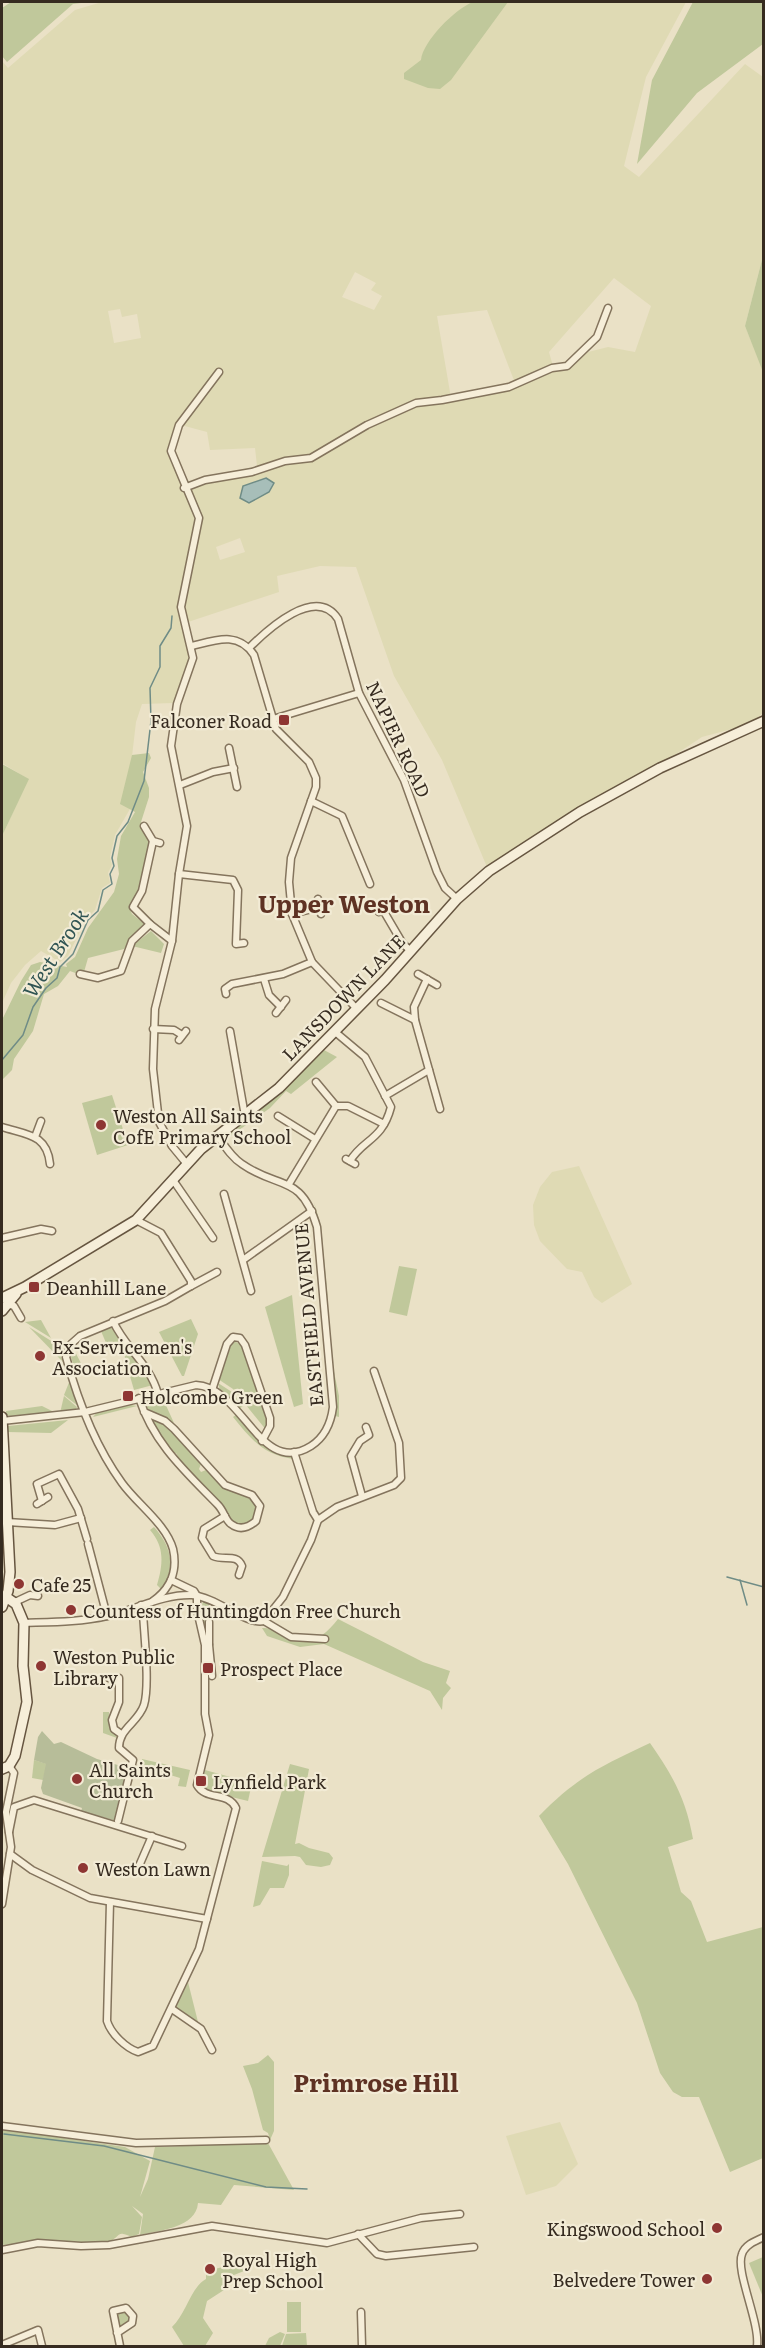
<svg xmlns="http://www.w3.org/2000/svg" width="765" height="2348" font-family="Literata,serif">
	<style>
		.farmland { fill: #dfdab4; fill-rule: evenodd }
		.green { fill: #c0c89b }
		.cemetery { fill: #b7bd99 }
		.water { fill: #a7beb9; stroke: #6f8c86; stroke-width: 1.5 }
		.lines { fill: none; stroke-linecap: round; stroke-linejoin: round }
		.stream { stroke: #6f8c86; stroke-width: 1.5 }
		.street-casing { stroke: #84745d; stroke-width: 9 }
		.secondary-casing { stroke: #665540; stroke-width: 12 }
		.street { stroke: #f6eed9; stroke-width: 6 }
		.secondary { stroke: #f6eed9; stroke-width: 9 }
		.poi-dot { fill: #8e3633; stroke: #f2ebd5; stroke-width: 2 }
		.labels { text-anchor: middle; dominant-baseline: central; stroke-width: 4.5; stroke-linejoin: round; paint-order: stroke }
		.poi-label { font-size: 18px; fill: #362b20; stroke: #f2ebd5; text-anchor: start }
		.street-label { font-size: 18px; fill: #362b20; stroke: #f2ebd5 }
		.water-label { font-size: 20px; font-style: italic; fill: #305453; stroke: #f2ebd5 }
		.district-label { font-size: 24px; font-weight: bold; fill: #5e3223; stroke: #f2ebd5 }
	</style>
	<rect width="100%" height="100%" fill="#eae1c6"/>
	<g class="farmland">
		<path d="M102 2H686L646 77 624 166 639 177 745 64 763 77V256L745 326 764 372 763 713 750 724 702 737 667 760 583 805 487 867 442 760 394 676 356 567 320 566 277 576 279 592 182 624 190 655 174 703 142 704 136 722 131 765 134 802 115 835 110 857 112 865 108 873 110 883 102 888 95 910 86 919 68 956 60 962 41 951 25 965 11 983 2 1003V836L28 779 2 763V61L8 68 75 10ZM355 272 376 283 371 290 382 296 374 310 342 297ZM614 278 651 306 635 352 608 347 588 352 564 370H554L549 352ZM120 309 122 317 137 314 141 338 114 343 108 311ZM487 310 515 383 451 398 437 316ZM181 425 207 432 210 450 255 448 257 466 184 484 174 453V443ZM240 538 245 552 220 560 216 547Z"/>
		<path d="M579 1166 632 1284 602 1303 594 1297 582 1272 567 1269 540 1241 534 1225 533 1205 540 1187 552 1172Z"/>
		<path d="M560 2122 578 2164 556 2186 526 2195 506 2136Z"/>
	</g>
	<g class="green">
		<path d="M11 2H89L73 4 7 62 2 56V8Z"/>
		<path d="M473 2H508L451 80 440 89 428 88 404 79V73L421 60C423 41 455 9 473 2Z"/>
		<path d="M693 2H763V44L697 93 637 164 652 80Z"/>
		<path d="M763 256V372L745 326Z"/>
		<path d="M149 753 151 758 143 772 149 788V797L141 822 150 844 140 889 129 907 132 914 146 925 124 949 88 958 84 972 79 970 78 974 70 971 58 986 44 994 33 1031 14 1059 12 1070 2 1080V1020L21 981 31 965 40 962 67 967 66 964 75 957 88 928 114 892 119 874 117 859 121 836 135 812 120 804 132 755Z"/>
		<path d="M2 764 29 779 2 836Z"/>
		<path d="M151 931 164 944 161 953 132 946Z"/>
		<path d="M324 1050 337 1057 291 1094 286 1091 270 1108 225 1140 229 1132 278 1095Z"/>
		<path d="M112 1095 128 1145 97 1155 82 1103Z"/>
		<path d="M314 1202 321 1226 328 1301 326 1302 320 1228Z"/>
		<path d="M399 1266 417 1269 407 1316 389 1312Z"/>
		<path d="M292 1295 303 1404 294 1407 265 1307Z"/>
		<path d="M191 1319 198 1334 184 1376H182L159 1332Z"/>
		<path d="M41 1320 51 1338 25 1322Z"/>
		<path d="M29 1327 56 1344 63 1362Z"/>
		<path d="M112 1327 121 1344 109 1350 101 1331Z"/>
		<path d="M233 1341 243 1345 267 1422V1431L233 1389 218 1379Z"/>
		<path d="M124 1346 139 1361 153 1385 134 1390 125 1359Z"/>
		<path d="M73 1348 83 1367 75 1371 71 1357Z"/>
		<path d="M332 1362 339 1396V1417L335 1416Z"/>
		<path d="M70 1380 79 1405 78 1406 64 1395Z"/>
		<path d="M218 1383 232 1392 243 1406 239 1409 220 1390Z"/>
		<path d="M64 1396 77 1407 76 1409 60 1413Z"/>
		<path d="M164 1401 174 1423 145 1407Z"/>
		<path d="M125 1404 137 1406 93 1417 98 1411Z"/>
		<path d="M42 1406 58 1414 11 1418 6 1414V1411Z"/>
		<path d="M237 1414C252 1433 263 1452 289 1454L293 1459C263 1455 251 1439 233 1417Z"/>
		<path d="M149 1416C172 1426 185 1446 201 1464L199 1469 201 1472 206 1470 228 1490 252 1498 257 1505V1516L247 1526 235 1525 176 1459 178 1457 176 1453 172 1454Z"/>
		<path d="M68 1420 51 1433 7 1432 8 1426Z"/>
		<path d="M154 1527C171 1546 177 1567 161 1589L157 1585C163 1565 165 1547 150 1530Z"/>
		<path d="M203 1602H209L208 1643 200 1610Z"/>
		<path d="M338 1619 423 1662 450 1671 446 1683 451 1688 443 1698 442 1710 430 1691 324 1644 300 1647 267 1636 262 1628C272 1627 276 1633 284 1637 308 1649 324 1637 338 1619Z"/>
		<path d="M103 1712H109V1723L117 1738 103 1733Z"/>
		<path d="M650 1743C673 1776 686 1799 693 1839L668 1847 681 1892 691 1901 707 1942 763 1927V2158L730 2172 699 2097H682L673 2092 660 2073 637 2003 568 1864 539 1816C577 1777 601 1766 650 1743Z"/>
		<path d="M142 1759 190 1770 186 1787 178 1786 180 1778 141 1766Z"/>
		<path d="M34 1760 47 1764 43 1780 32 1778Z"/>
		<path d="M290 1764 309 1769 295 1844 299 1843 309 1848 329 1853 333 1858 330 1865 321 1867 306 1865 300 1857 295 1856 262 1857Z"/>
		<path d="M205 1770 252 1783 248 1801 207 1791 202 1785Z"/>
		<path d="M262 1861 287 1866 289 1864V1875L284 1888H270L260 1905 253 1907Z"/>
		<path d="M188 1982 198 2022 176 2007Z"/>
		<path d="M268 2055 274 2062V2131L270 2140 268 2133 263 2130 252 2089 243 2066 258 2063Z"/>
		<path d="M2 2129 125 2147 150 2161 140 2197 148 2179 155 2147 268 2143 294 2190 234 2185 221 2205 198 2203C196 2228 160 2230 140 2235L143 2214 132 2206 142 2217 139 2234 132 2237C116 2230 122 2235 109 2242H39L2 2245Z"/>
		<path d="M763 2257V2297L749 2263Z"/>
		<path d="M240 2263 244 2271 229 2277 224 2290 207 2301 203 2318 213 2333 205 2346H184L172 2327C186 2314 191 2287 206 2279V2271Z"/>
		<rect x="287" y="2302" width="14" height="30"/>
		<path d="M125 2310 131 2317 130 2322 119 2330 115 2312Z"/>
		<path d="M280 2332 285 2334 280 2346H265L269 2338Z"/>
		<path d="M306 2333 307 2346H282L286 2334Z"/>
	</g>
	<path class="cemetery" d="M42 1731 54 1744 61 1742 97 1759 128 1768 117 1821 81 1811 82 1808 43 1794 41 1788 46 1764 34 1760 38 1737Z"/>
	<path class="water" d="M266 478 274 483 269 492 249 503 240 498 243 486Z"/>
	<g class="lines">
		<g class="stream">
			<path d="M2 1060 23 1035 33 1007 46 988 57 978 60 967 73 954 88 920 98 911 103 890 112 884 110 874 114 866 112 858 117 836 128 822 144 781 151 721 150 688 160 667V646L171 628 172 616"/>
			<path d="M727 1577 764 1587"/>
			<path d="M740 1580 747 1605"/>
			<path d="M4 2134 104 2146 266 2187 307 2189"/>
		</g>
		<g class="street-casing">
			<g id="street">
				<path d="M184 488 205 480 252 472 285 461 311 458 367 425 416 403 442 400 509 387 552 368 567 366 597 337 608 308"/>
				<path d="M192 646C216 640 238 631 254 655L276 729 309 762 316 778V787L291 858 289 882 292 914 312 962 356 1008"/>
				<path d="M249 648C268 629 316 585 338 619L359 693 404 780 437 872 445 888 457 899"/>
				<path d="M273 719 359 693"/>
				<path d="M229 748 237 787"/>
				<path d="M180 785 213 772 234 768"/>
				<path d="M311 801 342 816 370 884"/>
				<path d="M144 826 153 841 160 843"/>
				<path d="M179 874 233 880 238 890 236 944 244 943"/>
				<path d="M318 899 321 914"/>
				<path d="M379 912 383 910 403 944 411 951"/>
				<path d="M292 914 320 907"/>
				<path d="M150 924 133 907 142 891 153 841"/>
				<path d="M80 974 98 978 121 971 132 941 150 924 172 941"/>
				<path d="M418 974 437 985"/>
				<path d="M264 979 269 995 281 1007"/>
				<path d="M427 979 414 1007 415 1020 440 1109"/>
				<path d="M226 994 225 989 232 984 283 974 312 962"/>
				<path d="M381 1003 415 1020"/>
				<path d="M276 1013 286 1000"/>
				<path d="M153 1029 174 1030 182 1035"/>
				<path d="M230 1031 245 1116"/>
				<path d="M334 1031 365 1057 391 1107C382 1141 363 1139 350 1161"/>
				<path d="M179 1040 186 1031"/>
				<path d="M316 1082 336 1106"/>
				<path d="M385 1096 429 1070"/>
				<path d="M278 1116 315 1139"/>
				<path d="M2 1127C27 1135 47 1134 50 1164"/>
				<path d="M35 1137 41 1121"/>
				<path d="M346 1159 355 1164"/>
				<path d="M186 1163 172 1146 159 1122 153 1069 155 1009 172 941 179 874 187 826 171 746 177 704 193 658 181 607 199 518 171 451 179 425 219 372"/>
				<path d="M173 1180 213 1238"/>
				<path d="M289 1184 336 1106H348L384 1124"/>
				<path d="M224 1194 251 1291"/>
				<path d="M136 1220 161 1233 191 1281V1286L165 1301 80 1336 71 1344 66 1357C78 1401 95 1446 122 1483 137 1504 166 1524 173 1549 178 1571 170 1589 153 1601"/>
				<path d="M2 1238 41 1229 52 1231"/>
				<path d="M243 1260 312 1211"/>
				<path d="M191 1286 217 1272"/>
				<path d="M7 1304 14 1306 21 1318"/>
				<path d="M113 1321C125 1348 150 1364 158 1394"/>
				<path d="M213 1387 227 1344 233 1337 240 1338 245 1345 270 1418V1426L262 1441"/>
				<path d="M139 1398C154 1444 186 1472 218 1505 224 1511 225 1520 231 1524 240 1531 249 1527 256 1521L260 1506 252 1495 225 1485 174 1429 165 1421 144 1412"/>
				<path d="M2 1421 85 1412 196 1385C243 1387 260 1478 311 1446 325 1437 331 1423 333 1407L317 1227C301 1173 279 1190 242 1164 231 1157 224 1145 217 1135"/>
				<path d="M362 1496 351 1456 360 1441 369 1435 366 1427"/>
				<path d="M42 1501 37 1484 59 1474 78 1509 87 1539"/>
				<path d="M37 1504 48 1497"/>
				<path d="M225 1516 204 1529 202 1538 213 1556C224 1561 237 1553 242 1566L239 1575"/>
				<path d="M318 1520 337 1507 394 1485 401 1478 399 1443 374 1371"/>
				<path d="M7 1522 55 1525 81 1518"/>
				<path d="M88 1544 107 1616"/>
				<path d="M171 1580 194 1591 197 1596"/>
				<path d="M15 1602 30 1595 38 1596"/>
				<path d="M264 1621 291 1637 325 1639"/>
				<path d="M209 1622V1644"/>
				<path d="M24 1623C52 1622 80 1622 107 1616 136 1610 162 1594 192 1595 216 1597 248 1626 264 1621L283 1597 311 1540 318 1520 313 1512 294 1452"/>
				<path d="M209 1645 212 1676"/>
				<path d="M109 1678H119V1702L112 1720 114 1729 121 1734"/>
				<path d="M118 1821 133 1760 119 1748C119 1728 138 1723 144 1705 150 1685 144 1635 143 1612L141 1605"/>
				<path d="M9 1832 14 1807 34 1800 182 1846"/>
				<path d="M10 1854 32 1870 90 1898 207 1919"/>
				<path d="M139 1866 152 1836"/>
				<path d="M110 1902 107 2021C111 2034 126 2048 138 2052L153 2046 199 1949 236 1808C228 1791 206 1801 197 1785L209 1735 205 1714V1645L197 1610V1596"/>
				<path d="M2 1904 11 1847 6 1812 14 1773 9 1766"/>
				<path d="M172 2009 201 2029 212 2050"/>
				<path d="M2 2126 136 2143 266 2140"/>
				<path d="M358 2234 377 2254 386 2256 474 2247"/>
				<path d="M2 2250 38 2243 81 2246 109 2245 212 2226 327 2243 421 2218 460 2214"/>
				<path d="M361 2312 362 2346"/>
				<path d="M117 2333 132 2323 133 2316 126 2308 113 2311 120 2346"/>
				<path d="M2 2345 38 2330 42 2346"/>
				<path d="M757 2346C760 2322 735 2271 742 2254 745 2245 755 2241 764 2237"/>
			</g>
		</g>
		<g class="secondary-casing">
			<g id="secondary">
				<path d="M2 1298 25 1287 136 1220 201 1149 279 1088 385 980 457 899 489 871 580 812 660 768 764 721"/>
				<path d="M2 1311 16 1294"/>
				<path d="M2 1417 10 1572 8 1591 2 1607"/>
				<path d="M2 1769 9 1766 15 1756 27 1702 23 1666 24 1623 16 1604 6 1597"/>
			</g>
		</g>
		<use href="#street" class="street"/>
		<use href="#secondary" class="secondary"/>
	</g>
	<g class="poi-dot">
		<rect x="278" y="714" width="12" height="12" rx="3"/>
		<circle cx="101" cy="1125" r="6"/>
		<rect x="28" y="1281" width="12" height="12" rx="3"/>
		<circle cx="40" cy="1356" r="6"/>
		<rect x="122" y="1390" width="12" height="12" rx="3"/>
		<circle cx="19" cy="1584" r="6"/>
		<circle cx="71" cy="1610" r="6"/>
		<circle cx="41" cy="1666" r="6"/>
		<rect x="202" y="1662" width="12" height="12" rx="3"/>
		<circle cx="77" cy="1779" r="6"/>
		<rect x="195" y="1775" width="12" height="12" rx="3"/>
		<circle cx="83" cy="1868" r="6"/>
		<circle cx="717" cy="2228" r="6"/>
		<circle cx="210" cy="2269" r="6"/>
		<circle cx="707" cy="2279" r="6"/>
	</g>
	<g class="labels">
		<g class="poi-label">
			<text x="272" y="720" text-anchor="end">Falconer Road</text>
			<text x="113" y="1115">Weston All Saints<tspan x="113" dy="21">CofE Primary School</tspan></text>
			<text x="46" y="1287">Deanhill Lane</text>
			<text x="52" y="1346">Ex-Servicemen's<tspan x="52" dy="21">Association</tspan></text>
			<text x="140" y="1396">Holcombe Green</text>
			<text x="31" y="1584">Cafe 25</text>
			<text x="83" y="1610">Countess of Huntingdon Free Church</text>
			<text x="53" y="1656">Weston Public<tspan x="53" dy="21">Library</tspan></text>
			<text x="220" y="1668">Prospect Place</text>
			<text x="89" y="1769">All Saints<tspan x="89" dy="21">Church</tspan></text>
			<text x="213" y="1781">Lynfield Park</text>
			<text x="95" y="1868">Weston Lawn</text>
			<text x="705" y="2228" text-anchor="end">Kingswood School</text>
			<text x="222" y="2259">Royal High<tspan x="222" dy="21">Prep School</tspan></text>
			<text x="695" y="2279" text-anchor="end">Belvedere Tower</text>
		</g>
		<g class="street-label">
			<text transform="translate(399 739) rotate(65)">NAPIER ROAD</text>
			<text transform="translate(343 997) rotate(-46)">LANSDOWN LANE</text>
			<text transform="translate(308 1315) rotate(-95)">EASTFIELD AVENUE</text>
		</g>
		<g class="water-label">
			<text transform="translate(54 952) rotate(-57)">West Brook</text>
		</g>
		<g class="district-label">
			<text x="344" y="902">Upper Weston</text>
			<text x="376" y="2081">Primrose Hill</text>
		</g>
	</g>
	<rect width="765" height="2348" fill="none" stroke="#362b20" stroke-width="6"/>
</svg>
